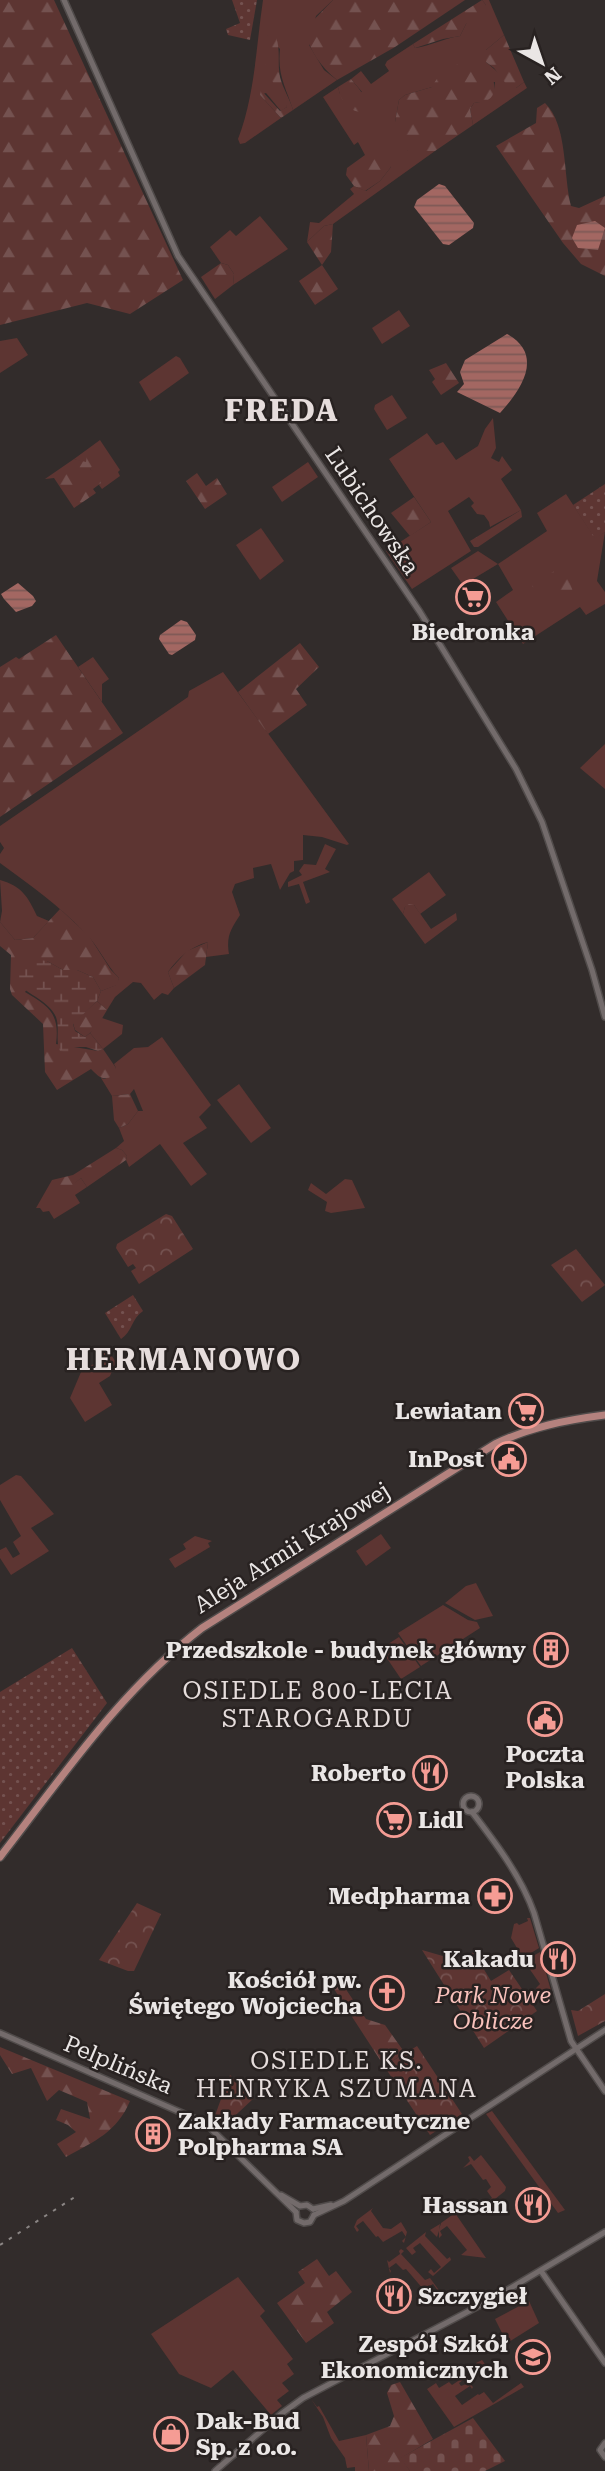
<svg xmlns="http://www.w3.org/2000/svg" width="605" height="2471" font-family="'Roboto Serif',serif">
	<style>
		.grass { fill: #5d3532 }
		.forest { fill: url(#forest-firs) }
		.wetland { fill: url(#wetland-marsh) }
		.cemetery { fill: url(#cemetery-stones) }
		.park { fill: url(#park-crowns) }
		.garden { fill: url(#garden-dots) }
		.water { fill: url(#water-rules) }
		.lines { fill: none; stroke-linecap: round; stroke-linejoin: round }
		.minor-casing { stroke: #504b4a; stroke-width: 8 }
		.major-casing { stroke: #504b4a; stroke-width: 10 }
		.minor { stroke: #736b6b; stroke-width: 5 }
		.major { stroke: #b4827e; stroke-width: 7 }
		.rail { stroke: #8a8584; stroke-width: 2; stroke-dasharray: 3.5 7; stroke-linecap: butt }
		.labels { text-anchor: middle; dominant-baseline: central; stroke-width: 5; stroke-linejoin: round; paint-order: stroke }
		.street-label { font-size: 23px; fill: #eae6e5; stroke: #282221 }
		.poi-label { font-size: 23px; font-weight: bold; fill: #eae6e5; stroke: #282221; text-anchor: end }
		.park-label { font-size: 23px; font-style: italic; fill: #f9c2bc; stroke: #282221 }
		.neighbourhood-label { font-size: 24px; letter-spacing: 2px; fill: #e6dddc; stroke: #282221 }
		.district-label { font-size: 30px; font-weight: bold; letter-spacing: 2px; fill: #e6dddc; stroke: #282221 }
	</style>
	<defs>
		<pattern id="forest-firs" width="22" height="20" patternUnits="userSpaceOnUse" patternTransform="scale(1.75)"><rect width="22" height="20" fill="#5d3532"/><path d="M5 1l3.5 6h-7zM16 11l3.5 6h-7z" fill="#745250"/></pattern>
		<pattern id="wetland-marsh" width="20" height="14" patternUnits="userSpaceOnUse" patternTransform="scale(1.75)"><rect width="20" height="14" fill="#5d3532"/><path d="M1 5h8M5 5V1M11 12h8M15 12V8" fill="none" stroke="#745250"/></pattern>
		<pattern id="cemetery-stones" width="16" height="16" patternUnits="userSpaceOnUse" patternTransform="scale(1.75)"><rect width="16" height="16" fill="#5d3532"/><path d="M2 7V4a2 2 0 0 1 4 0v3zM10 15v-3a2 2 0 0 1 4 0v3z" fill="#745250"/></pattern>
		<pattern id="park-crowns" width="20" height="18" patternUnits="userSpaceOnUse" patternTransform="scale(1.75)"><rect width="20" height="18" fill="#5d3532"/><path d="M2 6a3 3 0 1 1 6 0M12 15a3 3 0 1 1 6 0" fill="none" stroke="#745250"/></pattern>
		<pattern id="garden-dots" width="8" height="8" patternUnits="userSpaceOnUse" patternTransform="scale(1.75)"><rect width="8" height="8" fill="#5d3532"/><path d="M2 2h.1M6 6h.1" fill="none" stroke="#745250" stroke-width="1.8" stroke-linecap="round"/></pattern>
		<pattern id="water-rules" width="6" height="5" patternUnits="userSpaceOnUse" patternTransform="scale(1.75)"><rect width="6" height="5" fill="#a36762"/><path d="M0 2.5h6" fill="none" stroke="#7e5956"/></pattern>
	</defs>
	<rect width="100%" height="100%" fill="#322c2b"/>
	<g class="grass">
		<path d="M263 0H333L316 16 309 45 324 70 337 80 293 110C286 87 277 75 280 49L267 35 287 107 281 111 266 93 260 95 281 118 245 143 240 144 238 139C255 95 256 47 263 0Z"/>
		<path d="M482 0H489L504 35 486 50V62L516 88 524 82 527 88 473 125 470 109 474 103C489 101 494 97 495 82L432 87 405 95 399 100 395 122 408 151H435L333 224 324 226 307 242 310 222 319 223 354 194 350 189 354 186 366 191 380 181 391 167 358 142 354 145 323 97 338 87 340 94 362 92 351 79 361 71 371 84 389 71 385 65 387 61 413 44 415 48C431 46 444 38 460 36L466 24 486 5Z"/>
		<path d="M260 216 288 249 233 285 234 274 228 265 221 263 210 247 230 230 236 236Z"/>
		<path d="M399 310 410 326 382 344 372 328Z"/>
		<path d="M17 338 28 355 0 373V341Z"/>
		<path d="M176 356 180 358 189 373 150 401 139 382Z"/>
		<path d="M392 395 407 418 387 430 374 409 375 405Z"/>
		<path d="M493 418 496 448 491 458 499 462 502 456 512 470 501 479 521 510 490 527 489 522 484 515 477 514 471 506 474 503 469 497 448 511 471 551 412 589 386 551 431 522 389 459 427 433 436 445 443 442 456 460 478 446 485 429Z"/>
		<path d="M100 440 120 470 118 472 120 476 102 489 99 485 101 482 90 469 91 465 74 459Z"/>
		<path d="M308 462 318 477 282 502 272 487Z"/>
		<path d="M566 494 595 538 605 532 597 581 605 592V604L586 615 580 607 523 644 496 602 513 590 498 564 463 585 451 568 478 551 498 564 547 531 537 513Z"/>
		<path d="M261 528 284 561 260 580 236 545Z"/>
		<path d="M93 657 109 679 102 684V702L78 667Z"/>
		<path d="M223 672 349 844 347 845 322 837 303 835V860L294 861V871L290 873 280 890 271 864 253 868 254 878 235 884 232 892 240 915C231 929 226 936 229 954L206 957 208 942C190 947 179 957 168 972L174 988 168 995 162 993 154 1000 141 983 133 982 115 997 107 1010 97 1001 101 991 116 985 119 978C106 965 99 947 86 934 60 906 30 885 0 863V854L4 848 0 842V826L188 697 189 691Z"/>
		<path d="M605 744V789L580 768Z"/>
		<path d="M325 844 336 849 325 869 330 872 303 882 310 902 306 904 299 884 288 887V882L302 875 299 871 304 864 316 865Z"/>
		<path d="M429 872 446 895 420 914 414 905 405 907 403 914 392 899Z"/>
		<path d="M0 880C22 886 28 897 37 916L49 921 33 938 15 940 0 922 2 911Z"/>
		<path d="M102 1018 123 1025 122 1034 103 1049 90 1033Z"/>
		<path d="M162 1037 211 1105 199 1117 207 1128 183 1143 207 1174 191 1186 160 1144 129 1167 126 1160 127 1156 122 1150 116 1148 124 1141 119 1128 128 1124 138 1111H143L134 1089 130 1094 112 1096 101 1078 105 1079 116 1068 114 1064 134 1048 148 1047Z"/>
		<path d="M239 1084 271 1128 251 1143 217 1100Z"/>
		<path d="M81 1178 87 1187 75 1195 80 1203 54 1219 49 1211 43 1212 40 1208H36L52 1180V1185L73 1184Z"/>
		<path d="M345 1179 352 1180 365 1208 331 1213 325 1211 327 1202 308 1190 311 1183 326 1194Z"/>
		<path d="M103 1352 111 1355 116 1362 110 1376 99 1383 112 1405 85 1422 70 1398 81 1372 100 1360Z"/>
		<path d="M16 1475 21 1476 54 1514 31 1528 49 1551 11 1575 0 1558V1550L6 1547 13 1558 20 1554 13 1542 21 1536 0 1500V1485Z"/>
		<path d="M381 1534 391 1548 366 1566 356 1551Z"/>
		<path d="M195 1536 212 1541 208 1543 210 1547 175 1568 169 1559 186 1549 183 1544Z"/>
		<path d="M476 1583 493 1616 475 1620 445 1603 466 1586Z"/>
		<path d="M443 1605 468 1620 477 1622 480 1628 421 1666 398 1633Z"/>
		<path d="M399 1637 420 1667 401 1679 384 1654 385 1646Z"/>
		<path d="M527 1918H530L539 1948 523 1958 511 1938 514 1924 517 1923 519 1925 528 1921Z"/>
		<path d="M540 1952 552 1994 551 1997H542L536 1988 540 1984 524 1961Z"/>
		<path d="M492 2111 565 2210 558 2213 486 2114Z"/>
		<path d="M481 2155 506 2187 505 2191 490 2203 489 2201 492 2198 487 2191 491 2187 486 2179 483 2180 471 2164 463 2168 470 2161 468 2157 470 2156 474 2161Z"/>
		<path d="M373 2208 371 2211 383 2228 391 2229 401 2222 407 2232 404 2243 402 2241 406 2237 402 2231 383 2242 378 2236 376 2237 363 2221 356 2226 359 2230 357 2232 354 2227 357 2220Z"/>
		<path d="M455 2213 486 2258 461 2255 467 2250 447 2226 440 2231 442 2235 439 2238V2231L437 2237 430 2230 440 2224 439 2230 441 2223Z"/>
		<path d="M426 2232 425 2236 447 2259 450 2257 451 2260 433 2276 428 2272 431 2269 434 2273 441 2267 420 2243 413 2248 416 2252 412 2255 406 2248Z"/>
		<path d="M401 2249 404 2251 401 2254 425 2280 430 2278 441 2293 435 2298 433 2295 438 2291 433 2284 424 2290 406 2269 403 2270 396 2263 389 2268 391 2271 390 2273 387 2260 389 2262 400 2254 399 2251Z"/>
		<path d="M238 2277 265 2311 260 2316 293 2359 287 2364 294 2374 282 2383 289 2391 277 2400 282 2406 271 2415 233 2370 211 2388 179 2374 151 2334Z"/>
		<path d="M529 2301 539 2323 507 2343 495 2319Z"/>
		<path d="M482 2360 485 2364 459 2383 461 2386 469 2383 473 2387 472 2389 470 2386 455 2396 462 2405 478 2394 479 2395 484 2392 493 2403 521 2383 524 2387 454 2427 427 2389 436 2383 439 2388 449 2382 452 2385 478 2368 476 2363Z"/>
		<path d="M311 2399 317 2407 319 2406 339 2441 366 2435 369 2471H355V2467L347 2468 345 2458 331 2438 323 2417Z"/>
	</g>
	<g class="forest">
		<path d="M0 0H54L183 280 130 314 87 303 0 325Z"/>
		<path d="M333 0H465L395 47 337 80C320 66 310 51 304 30Z"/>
		<path d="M482 0 486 5 484 14 466 24 460 36 443 39 415 48 413 44Z"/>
		<path d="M267 35 276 37C281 51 277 63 280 77 283 89 290 99 293 110L281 118 260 95 261 90 280 111 287 107C274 83 257 63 267 35Z"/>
		<path d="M504 35 524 82 516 88 510 89 494 68 486 62V50Z"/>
		<path d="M462 63C467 64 474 63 479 65 493 70 502 94 486 101 482 103 478 102 474 103L470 109 473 125 435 151H408L400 146 395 138V122L399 100 405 95 432 87C438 74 448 67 462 63Z"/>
		<path d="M351 79C361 91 367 96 363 112 348 112 341 101 338 87Z"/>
		<path d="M545 103C568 125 563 176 571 206L579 208 605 196V276L581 264 563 243 496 146 536 123 537 108Z"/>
		<path d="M358 142C374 142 385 153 391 167L380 181 365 191 354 186 346 175 347 168 365 155Z"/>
		<path d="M333 224 331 252 322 265 338 289 315 305 299 281 322 265 307 242 324 226Z"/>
		<path d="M221 263 228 265 234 274 233 285 215 299 201 277Z"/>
		<path d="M446 363 459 383 441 395 432 382 435 379 429 370Z"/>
		<path d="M95 452 99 457 90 469 100 477 101 483 93 489 96 493 74 508 54 478 45 479 74 459 86 462 87 455Z"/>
		<path d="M197 473 206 486 217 478 227 494 205 509 186 481Z"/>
		<path d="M414 497 431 522 410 536 391 513Z"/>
		<path d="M521 510 522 517 478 547H474L470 541Z"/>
		<path d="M562 567C566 572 575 594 575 600L567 603 552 590 541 592 532 586 538 580Z"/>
		<path d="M56 635 123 733 0 817V667L16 657 19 659Z"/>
		<path d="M300 643 319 667 296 689 307 705 268 734 238 692Z"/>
		<path d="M409 904 414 905 431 929 456 913 457 920 425 944 403 914 405 907Z"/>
		<path d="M60 909 89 936 111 970 119 978 117 985 101 991 93 977 77 970H63L47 961 25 992C49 1006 60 1014 56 1044L98 1051 103 1049 116 1068 113 1076C102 1081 99 1077 91 1069L57 1090 45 1072 43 1024 12 995 10 989 11 955 0 946V922L15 940 33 938Z"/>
		<path d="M208 942 205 965 174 988 168 972 187 951Z"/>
		<path d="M97 1001 107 1010 97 1027 85 1037 75 1030 73 1023Z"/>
		<path d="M130 1094 138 1111 128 1124 119 1128 114 1120 112 1096Z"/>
		<path d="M116 1148 122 1150 127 1156 126 1160 87 1187 81 1178 74 1184 68 1194 52 1185V1180L73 1175Z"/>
		<path d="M351 1979 353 1982 345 1988 366 2019 385 2025 405 2053 384 2066 334 1989Z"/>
		<path d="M0 2047 130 2101C117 2132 95 2141 66 2157L57 2144 76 2132 68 2125 56 2120 61 2109 90 2119 87 2102 59 2090 47 2101 31 2068 12 2074 0 2055Z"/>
		<path d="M317 2259 329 2276 336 2271 352 2292 327 2312 334 2323 306 2343 277 2303 305 2283 298 2272Z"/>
		<path d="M400 2382 433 2439 401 2458 410 2471H369L366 2435 390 2426 394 2416 387 2393 391 2385Z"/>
	</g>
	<path class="wetland" d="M29 959 47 961 63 970H77L93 977 101 991 97 1001 73 1024 75 1031 85 1037 90 1033 103 1049 98 1051 86 1047H74L68 1053 60 1051C55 1040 60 1028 56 1017 50 1002 28 994 16 983L19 967Z"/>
	<path class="cemetery" d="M473 2418 505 2461 485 2471H410L400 2458Z"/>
	<g class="park">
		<path d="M166 1214 172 1216 193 1249 139 1284 131 1271 136 1268 133 1264 128 1267 116 1248 117 1244Z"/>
		<path d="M576 1249 605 1285 582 1302 551 1265Z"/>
		<path d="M137 1903 161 1914 134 1971H128L99 1960Z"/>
		<path d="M478 1949 481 1955 477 1958 491 1981 509 1970 537 2011 484 2048 422 1950 460 1961Z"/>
		<path d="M605 1994V2021L578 2036 571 2010 578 2011Z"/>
		<path d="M417 2046 462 2114 430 2135 384 2066Z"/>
		<path d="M230 2075 254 2098 223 2127 214 2118Z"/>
	</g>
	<g class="garden">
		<path d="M232 0H257L250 40 228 35 226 29 240 23Z"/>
		<path d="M605 484V532L595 539 573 505Z"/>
		<path d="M133 1295 143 1311C132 1318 132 1332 121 1339L105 1313Z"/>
		<path d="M72 1648 107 1703 0 1843V1692Z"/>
	</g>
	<g class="water">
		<path d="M439 184 445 186 474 223 473 228 449 245 443 244 414 207 417 200Z"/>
		<path d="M595 221 605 228 598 250 578 248 572 238 577 225Z"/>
		<path d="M507 334C545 355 521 390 500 413L457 392 464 384 460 372 465 360Z"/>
		<path d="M18 583 33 596 36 601 32 606 16 612 4 599 1 594Z"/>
		<path d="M181 620 187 622 196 635 195 640 172 655 169 654 159 639 160 635Z"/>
	</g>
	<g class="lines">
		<g class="minor-casing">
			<g id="minor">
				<path d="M64 0 178 256 420 612 516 769 542 822 592 970 605 1017"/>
				<circle cx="471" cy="1804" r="8"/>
				<path d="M472 1812C495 1842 521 1876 534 1913L571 2041 605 2091"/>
				<path d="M0 2033 205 2123 296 2212"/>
				<path d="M281 2195 300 2206 307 2205 313 2209"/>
				<path d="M313 2209 331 2205"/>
				<path d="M296 2212 297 2220 304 2223 310 2222 314 2215"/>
				<path d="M314 2215 344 2201 605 2030"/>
				<path d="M541 2271 605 2363"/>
				<path d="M605 2443 600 2450 605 2457"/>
				<path d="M215 2471 281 2414 303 2398 494 2298 605 2232"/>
			</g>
		</g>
		<g class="major-casing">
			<path id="major" d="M0 1857C63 1776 120 1691 202 1628L495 1444C530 1427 566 1420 605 1415"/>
		</g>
		<use href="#minor" class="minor"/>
		<use href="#major" class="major"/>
		<path class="rail" d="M0 2245 78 2195"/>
	</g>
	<defs>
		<g id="supermarket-ring" transform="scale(1.75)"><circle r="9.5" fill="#282221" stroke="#f59c94" stroke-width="1.5"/><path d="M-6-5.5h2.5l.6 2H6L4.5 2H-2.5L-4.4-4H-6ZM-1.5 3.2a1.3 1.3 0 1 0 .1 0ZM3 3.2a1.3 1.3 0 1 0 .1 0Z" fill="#f59c94"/></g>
		<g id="civic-ring" transform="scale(1.75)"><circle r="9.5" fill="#282221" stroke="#f59c94" stroke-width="1.5"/><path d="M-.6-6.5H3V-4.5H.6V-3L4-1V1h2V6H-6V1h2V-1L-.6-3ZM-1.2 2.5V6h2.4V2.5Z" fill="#f59c94"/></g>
		<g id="building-ring" transform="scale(1.75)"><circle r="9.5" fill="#282221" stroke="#f59c94" stroke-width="1.5"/><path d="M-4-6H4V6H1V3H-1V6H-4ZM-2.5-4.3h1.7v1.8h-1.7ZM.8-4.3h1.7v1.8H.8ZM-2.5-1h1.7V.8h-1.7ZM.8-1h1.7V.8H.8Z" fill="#f59c94"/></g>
		<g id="restaurant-ring" transform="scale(1.75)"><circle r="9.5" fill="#282221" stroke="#f59c94" stroke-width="1.5"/><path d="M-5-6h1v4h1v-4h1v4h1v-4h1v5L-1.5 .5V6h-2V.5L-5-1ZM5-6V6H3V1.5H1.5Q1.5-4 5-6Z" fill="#f59c94"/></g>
		<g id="pharmacy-ring" transform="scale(1.75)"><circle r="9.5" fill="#282221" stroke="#f59c94" stroke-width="1.5"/><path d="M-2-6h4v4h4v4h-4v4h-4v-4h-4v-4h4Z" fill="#f59c94"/></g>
		<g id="church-ring" transform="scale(1.75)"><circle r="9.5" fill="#282221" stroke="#f59c94" stroke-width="1.5"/><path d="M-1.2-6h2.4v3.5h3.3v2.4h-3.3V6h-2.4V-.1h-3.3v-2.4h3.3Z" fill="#f59c94"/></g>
		<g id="school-ring" transform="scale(1.75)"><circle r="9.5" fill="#282221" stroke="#f59c94" stroke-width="1.5"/><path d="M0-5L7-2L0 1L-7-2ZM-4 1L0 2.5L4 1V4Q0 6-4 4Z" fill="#f59c94"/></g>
		<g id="shop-ring" transform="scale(1.75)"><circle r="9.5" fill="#282221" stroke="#f59c94" stroke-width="1.5"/><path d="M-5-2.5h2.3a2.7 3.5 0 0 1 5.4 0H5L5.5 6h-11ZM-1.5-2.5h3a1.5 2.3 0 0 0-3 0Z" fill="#f59c94"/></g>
	</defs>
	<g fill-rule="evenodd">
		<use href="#supermarket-ring" x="473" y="597"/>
		<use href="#supermarket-ring" x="526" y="1411"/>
		<use href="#civic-ring" x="509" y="1459"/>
		<use href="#building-ring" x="551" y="1650"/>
		<use href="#civic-ring" x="545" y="1719"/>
		<use href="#restaurant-ring" x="430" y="1773"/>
		<use href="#supermarket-ring" x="394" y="1820"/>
		<use href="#pharmacy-ring" x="495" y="1896"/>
		<use href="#restaurant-ring" x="558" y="1959"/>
		<use href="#church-ring" x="387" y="1993"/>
		<use href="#building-ring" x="153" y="2134"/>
		<use href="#restaurant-ring" x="533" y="2205"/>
		<use href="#restaurant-ring" x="394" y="2296"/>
		<use href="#school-ring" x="533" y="2357"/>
		<use href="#shop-ring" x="171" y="2434"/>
	</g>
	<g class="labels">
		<g class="street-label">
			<text transform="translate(372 511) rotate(56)">Lubichowska</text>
			<text transform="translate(292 1548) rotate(-32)">Aleja Armii Krajowej</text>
			<text transform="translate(118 2065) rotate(23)">Pelplińska</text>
		</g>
		<g class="poi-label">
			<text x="473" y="632" text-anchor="middle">Biedronka</text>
			<text x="502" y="1411">Lewiatan</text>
			<text x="484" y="1459">InPost</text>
			<text x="526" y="1650">Przedszkole - budynek główny</text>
			<text x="545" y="1754" text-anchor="middle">Poczta<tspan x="545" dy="26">Polska</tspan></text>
			<text x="406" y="1773">Roberto</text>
			<text x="418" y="1820" text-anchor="start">Lidl</text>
			<text x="470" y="1896">Medpharma</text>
			<text x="534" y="1959">Kakadu</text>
			<text x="362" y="1980">Kościół pw.<tspan x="362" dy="26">Świętego Wojciecha</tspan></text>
			<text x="178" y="2121" text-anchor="start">Zakłady Farmaceutyczne<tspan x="178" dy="26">Polpharma SA</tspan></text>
			<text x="508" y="2205">Hassan</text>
			<text x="418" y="2296" text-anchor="start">Szczygieł</text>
			<text x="508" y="2344">Zespół Szkół<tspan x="508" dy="26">Ekonomicznych</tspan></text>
			<text x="196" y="2421" text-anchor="start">Dak-Bud<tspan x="196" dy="26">Sp. z o.o.</tspan></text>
		</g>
		<g class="park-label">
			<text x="493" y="1995">Park Nowe<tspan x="493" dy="26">Oblicze</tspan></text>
		</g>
		<g class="neighbourhood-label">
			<text x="318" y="1691">OSIEDLE 800-LECIA<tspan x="318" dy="28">STAROGARDU</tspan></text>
			<text x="337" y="2061">OSIEDLE KS.<tspan x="337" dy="28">HENRYKA SZUMANA</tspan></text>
		</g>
		<g class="district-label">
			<text x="282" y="410">FREDA</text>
			<text x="184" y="1359">HERMANOWO</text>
		</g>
	</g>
	<g transform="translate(542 63) rotate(140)" stroke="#282221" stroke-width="5" paint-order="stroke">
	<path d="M0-5L12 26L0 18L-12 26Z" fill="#eae6e5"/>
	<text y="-10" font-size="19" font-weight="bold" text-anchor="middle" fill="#eae6e5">N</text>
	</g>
</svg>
